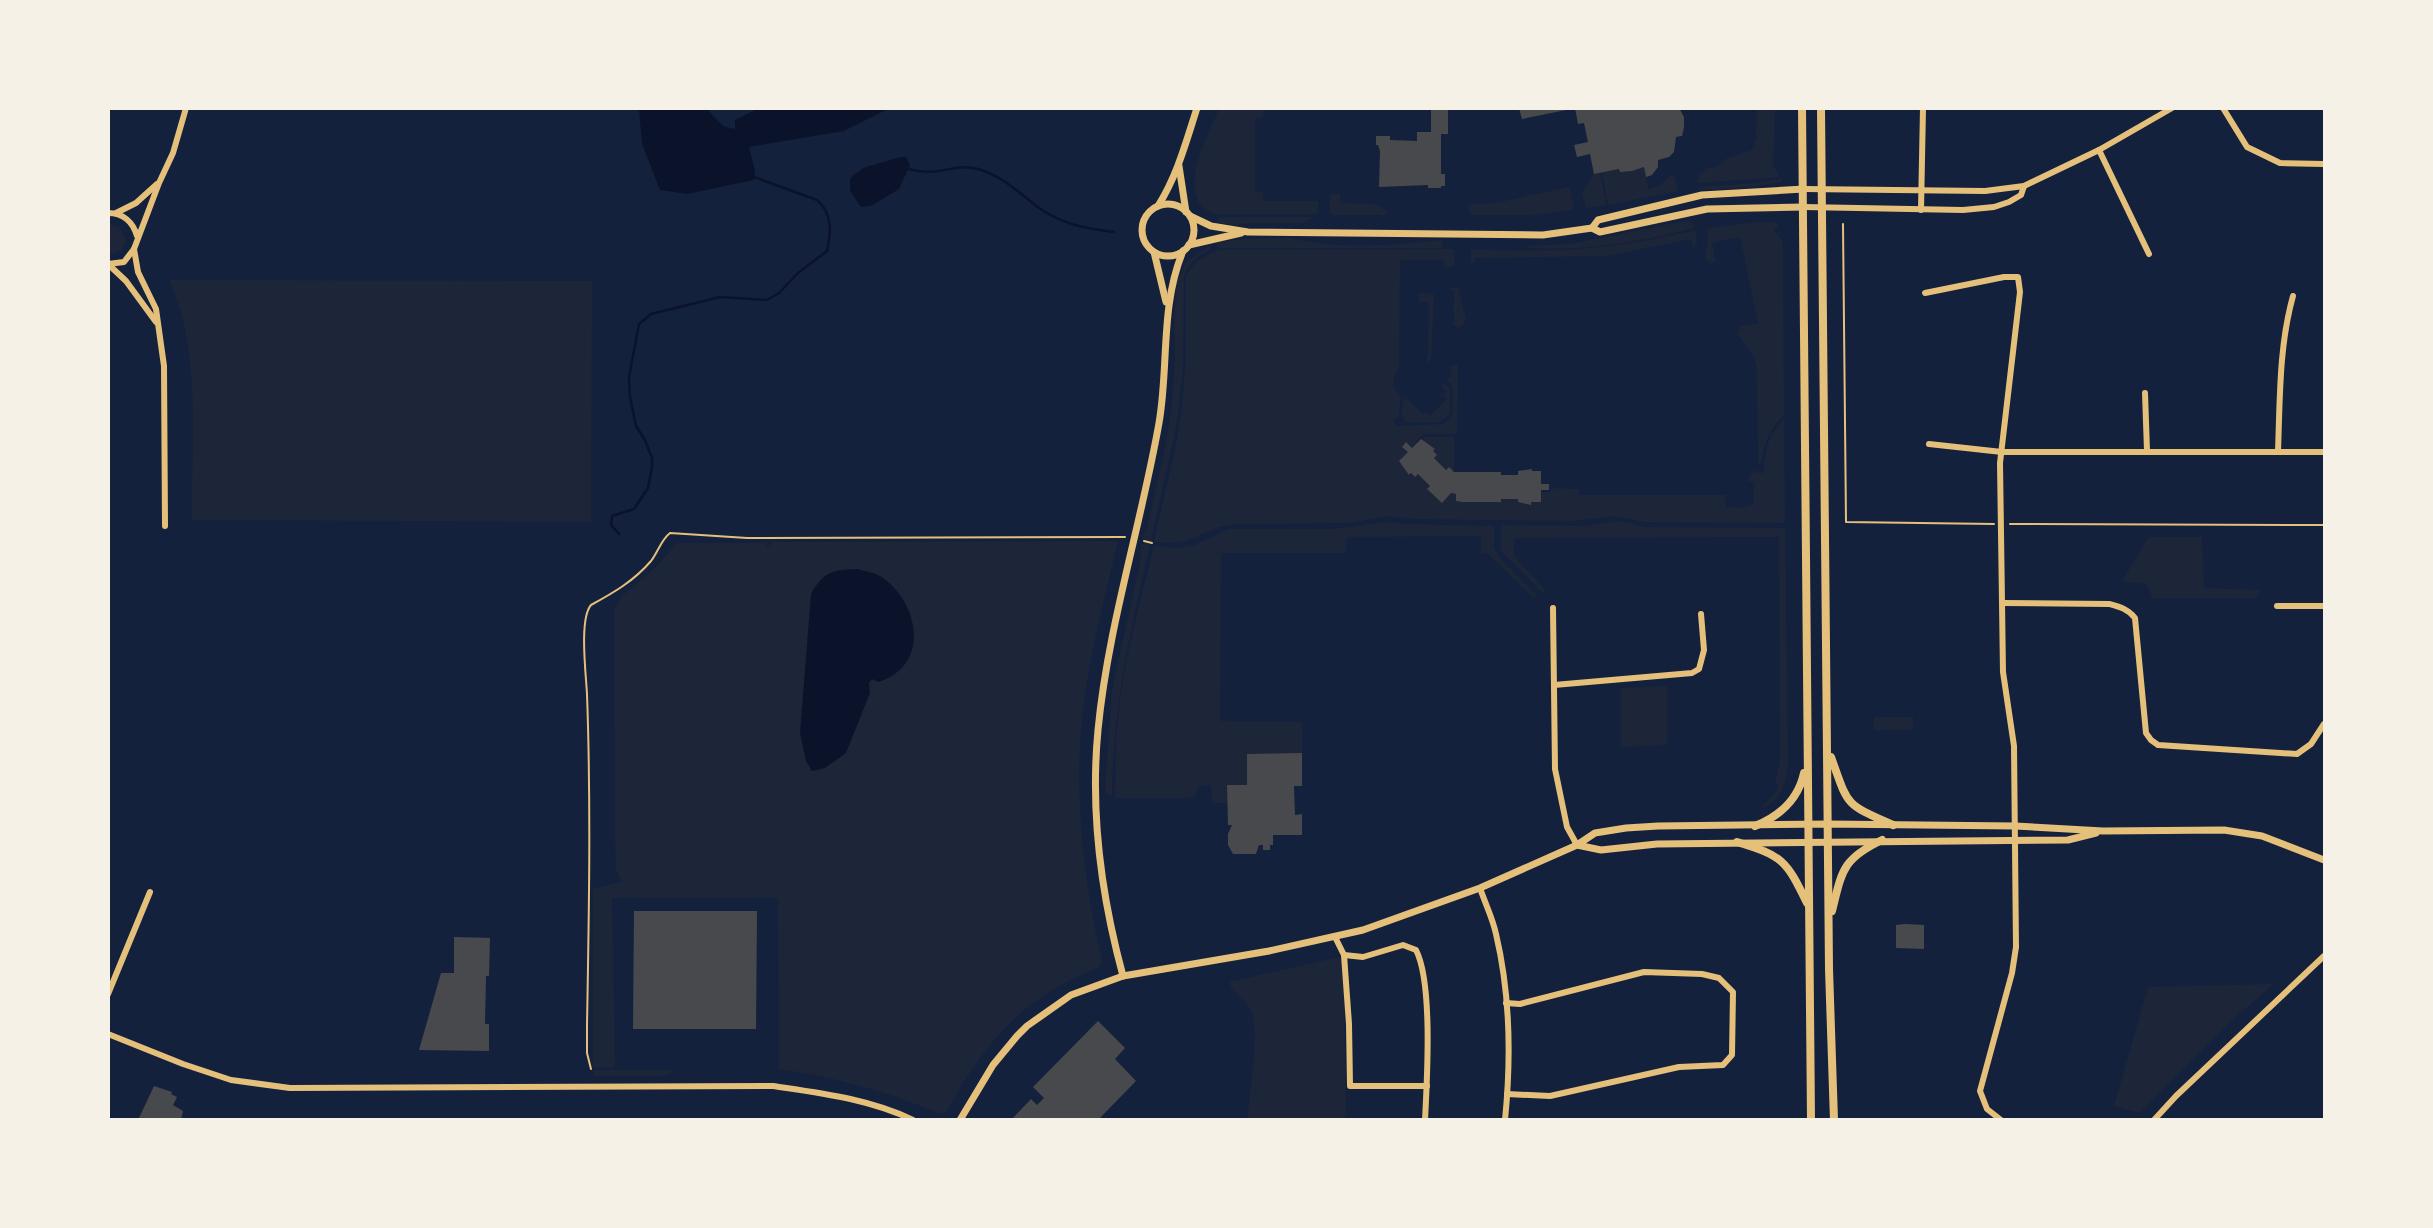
<svg xmlns="http://www.w3.org/2000/svg" width="2433" height="1228" font-family="'Nunito Sans',sans-serif">
	<style>
		.green { fill: #1d2539 }
		.water { fill: #0b132b }
		.lines { fill: none; stroke-linecap: round; stroke-linejoin: round }
		.stream { stroke: #0b132b; stroke-width: 2.5 }
		.building { fill: #48494c }
		.path { stroke: #e5c07b; stroke-width: 2 }
		.minor { stroke: #e5c07b; stroke-width: 6 }
		.tertiary { stroke: #e5c07b; stroke-width: 7 }
		.secondary { stroke: #e5c07b; stroke-width: 8 }
	</style>
	<rect width="100%" height="100%" fill="#14213d"/>
	<g class="green">
		<path d="M1219 109H1263V117H1255V192H1263V201H1318V214H1215C1172 200 1208 135 1219 109Z"/>
		<path d="M1757 109H1775L1773 165 1779 176 1771 178 1697 183 1699 175 1709 167 1715 168 1726 159 1752 150 1756 139Z"/>
		<path d="M1644 167 1648 189 1659 186 1671 175 1675 177 1678 191 1608 205 1602 173 1619 169 1620 172Z"/>
		<path d="M1600 173 1606 205 1586 208 1582 193 1594 174Z"/>
		<path d="M1781 178 1782 181C1775 185 1706 191 1700 189V187C1717 185 1769 184 1781 178Z"/>
		<path d="M1569 187 1574 208 1572 210 1531 215H1470L1468 204 1496 203Z"/>
		<path d="M1330 194H1340V203L1376 204 1387 212 1385 215H1333L1330 213Z"/>
		<path d="M1221 217H1315L1304 223H1246L1238 225 1215 223Z"/>
		<path d="M1684 221 1691 222 1695 227C1657 240 1562 255 1524 246L1570 244Z"/>
		<path d="M1757 222H1773L1779 225 1774 230 1782 240 1783 250 1784 416C1769 428 1764 445 1761 463H1758L1757 370 1754 357 1737 334 1741 326 1758 323 1740 237 1712 243 1716 262 1710 264 1705 258 1708 240 1707 230 1710 228Z"/>
		<path d="M109 224 119 227 126 240 122 250 109 255Z"/>
		<path d="M1693 231H1696L1697 244 1694 249 1691 239 1606 256 1474 258V264L1471 263V250C1512 250 1549 252 1590 248 1625 245 1659 238 1693 231Z"/>
		<path d="M1290 238C1338 250 1393 245 1442 240L1443 248H1219L1216 245V243L1244 239Z"/>
		<path d="M1211 245V249C1198 255 1188 263 1184 277L1183 368 1177 422 1151 541 1142 538 1147 529 1166 444 1172 402 1175 359 1174 313 1177 281 1187 261Z"/>
		<path d="M1451 249 1454 250V265L1444 269V260H1400L1399 367C1392 379 1390 386 1401 396L1399 417 1394 420 1396 426 1443 424 1452 416 1453 390 1447 380 1451 376V365H1458L1457 434H1423L1412 448 1407 443 1403 447 1408 452 1399 461 1409 475 1418 474 1430 486 1428 489 1442 502 1451 493 1456 494V501L1501 502V499H1518L1519 502 1531 505V502H1541V492H1550L1554 488 1578 489 1579 495H1725L1726 507 1745 508 1746 506 1754 505V482L1747 481 1755 469 1757 473H1764C1764 452 1768 434 1784 419L1785 523 1645 522 1616 516 1571 521 1414 519 1388 516 1352 523 1234 524C1199 529 1194 548 1154 541L1175 450 1182 407 1186 359V275L1197 261 1218 250Z"/>
		<path d="M169 280 592 281 591 522 192 520C191 444 202 348 169 280Z"/>
		<path d="M1448 288H1458L1466 319 1461 327H1457L1446 320 1453 323 1455 320 1453 309 1455 292Z"/>
		<path d="M1419 293 1434 294 1431 359 1426 363V358H1428L1429 302H1419Z"/>
		<path d="M1444 383 1450 389V414L1439 422H1405L1402 415 1403 399H1407L1423 414 1426 411 1430 416 1447 399 1443 395 1446 391 1441 386Z"/>
		<path d="M1425 437H1454V472L1449 467 1446 470 1434 458 1437 455 1433 451 1435 449 1422 440Z"/>
		<path d="M1619 521 1643 527 1785 528 1788 763C1785 786 1782 800 1760 809L1777 791 1779 785 1775 784 1780 761 1779 537 1514 538V556L1546 591 1543 593 1501 551V528L1502 525 1585 526Z"/>
		<path d="M1388 522 1404 524 1494 526V547L1498 556 1537 595 1534 599 1487 553H1481V536L1347 537 1346 553H1221L1220 721 1302 722V753L1247 754V785H1227L1228 803H1212L1211 785 1199 786 1195 796 1187 798H1115C1115 763 1116 729 1121 694 1128 644 1142 595 1154 546L1176 548 1195 545 1228 529H1334Z"/>
		<path d="M2149 537H2202L2204 588 2262 590 2256 598H2153L2146 584 2122 581Z"/>
		<path d="M1118 541C1104 600 1088 659 1082 719 1074 801 1084 881 1102 962L1099 967C1022 998 986 1041 946 1112L941 1114C888 1092 836 1077 779 1069L778 898H612L615 1068 593 1067V889L621 882 616 869 615 837 614 611 621 597 656 567 677 543H766L767 547 773 542Z"/>
		<path d="M1141 544 1150 545C1130 632 1113 706 1112 797L1105 792 1112 690 1141 558Z"/>
		<path d="M1667 686V745L1621 747V688Z"/>
		<rect x="1874" y="717" width="39" height="13"/>
		<path d="M1339 957 1342 960 1344 969 1346 1119H1247C1250 1095 1259 1035 1252 1013 1247 1000 1233 995 1229 982Z"/>
		<path d="M2274 984 2234 1018 2139 1113 2114 1106 2148 987Z"/>
		<path d="M593 1070H675L666 1076H594Z"/>
	</g>
	<g class="water">
		<path d="M639 109H707L723 126 735 129V120L757 109H888L844 131 749 147 755 171 754 180 687 194 660 190 642 144Z"/>
		<path d="M900 157H906L910 165 899 189 871 206 861 207 850 191V178L863 168Z"/>
		<path d="M857 569C865 571 877 573 883 578 920 604 930 667 878 682L872 679 869 683 870 693 846 753 825 768 812 771 806 761 800 733 811 594C824 571 833 570 857 569Z"/>
	</g>
	<g class="lines">
		<g class="stream">
			<path d="M909 169C936 178 957 162 978 169 1007 178 1019 194 1042 210 1065 225 1088 229 1114 232"/>
			<path d="M619 534 611 525 612 516 634 509 648 488 652 467V458L645 440 636 426 630 397 629 377 639 324 651 314 720 297 767 300 779 293 798 273 827 251C831 232 833 214 817 200L754 177"/>
		</g>
	</g>
	<g class="building">
		<path d="M1431 108H1448V134H1441V174H1445V186H1441V188H1428V185L1379 187 1380 151 1378 145H1376V136H1390V140L1417 141V132H1431Z"/>
		<path d="M1519 108H1566V110L1522 119Z"/>
		<path d="M1575 108H1679L1684 117V127L1682 136 1676 137 1674 152 1669 157 1658 160V167L1652 175 1646 177 1644 167 1632 171 1620 172 1619 169 1594 174 1590 154 1577 157 1574 145 1588 142 1584 123 1578 124Z"/>
		<path d="M1421 439 1435 449 1433 451 1437 455 1434 458 1446 470 1449 467 1454 472H1501V475H1518V471L1532 469V471H1541V484H1549V490H1541V502H1531V505L1518 502V499H1501V502H1462L1456 501V494L1451 493 1442 503 1427 489 1430 486 1418 474 1415 477 1411 473 1409 475 1399 461 1408 452 1402 447 1406 442 1412 448Z"/>
		<path d="M1302 753V786H1294L1295 815 1302 814V835H1273V845H1270V850H1263V845H1259L1256 854H1233L1228 845V834L1232 825H1228L1227 785H1247V754Z"/>
		<path d="M634 911H757L756 1029H633Z"/>
		<path d="M1905 924 1924 925V949L1896 948V925Z"/>
		<path d="M454 937 490 938 489 976H486L485 1024H489V1051L419 1050 441 973H454Z"/>
		<path d="M1098 1021 1125 1048 1115 1059 1136 1081 1098 1120H1011L1031 1099 1037 1105 1044 1098 1033 1087Z"/>
		<path d="M154 1086 172 1092 171 1094 177 1097 173 1105 183 1111 181 1120H138Z"/>
	</g>
	<g class="lines">
		<g class="path">
			<path d="M1843 224 1846 522 1994 524"/>
			<path d="M2010 524 2324 525"/>
			<path d="M1144 541 1152 543"/>
			<path d="M591 1069 587 1053V1025C589 915 591 804 587 694 586 674 579 619 591 605 613 593 634 581 651 561 658 552 661 540 670 533L747 538 1125 537"/>
		</g>
		<g class="minor">
			<path d="M2223 108 2247 147 2280 163 2324 164"/>
			<path d="M2099 150 2149 254"/>
			<path d="M1804 189 1985 191 2024 186 2099 150 2172 108"/>
			<path d="M1804 207 1963 210 1994 207 2009 202 2021 195 2024 186"/>
			<path d="M1921 210 1923 108"/>
			<path d="M108 213C123 213 133 222 137 236"/>
			<path d="M116 213 136 203 157 184"/>
			<path d="M134 249 138 272 156 309 164 366 165 526"/>
			<path d="M108 264 124 262 134 249 159 183 173 153 186 108"/>
			<path d="M109 265 126 281 156 322"/>
			<path d="M1925 293 2004 277H2018L2020 292 2000 463 2003 672 2014 746 2016 947 2012 973 1980 1091 1987 1109 2001 1120"/>
			<path d="M2145 393 2147 451"/>
			<path d="M1929 444 2002 452H2324"/>
			<path d="M2278 451C2280 399 2279 346 2293 296"/>
			<path d="M2002 603 2109 604C2120 607 2128 609 2135 618L2146 733 2151 740 2158 745 2297 754 2311 744 2324 724"/>
			<path d="M2277 606H2324"/>
			<path d="M1553 608 1555 769 1567 827 1577 845"/>
			<path d="M1554 685 1692 673 1699 669 1704 650 1701 614"/>
			<path d="M1480 888C1485 903 1493 919 1496 934 1510 993 1511 1060 1505 1120"/>
			<path d="M1335 937 1344 955 1363 957 1403 945 1416 950C1433 983 1427 1080 1425 1120"/>
			<path d="M1344 955 1349 1024 1350 1086H1427"/>
			<path d="M108 994 150 892"/>
			<path d="M1506 1003 1520 1004 1644 972 1702 974 1719 978 1733 992 1732 1055 1723 1065 1679 1067 1550 1096 1507 1094"/>
			<path d="M108 1034 183 1064 231 1080 290 1088 773 1086C820 1093 870 1099 913 1120"/>
			<path d="M2154 1120 2176 1096 2324 956"/>
		</g>
		<g class="tertiary">
			<path d="M1179 166 1186 212"/>
			<circle cx="1168" cy="230" r="26"/>
			<path d="M1158 206C1177 176 1186 142 1197 108"/>
			<path d="M1190 216 1211 226 1248 232 1543 235 1592 228 1600 232 1707 209 1804 207"/>
			<path d="M1592 228 1598 220 1702 195 1804 189"/>
			<path d="M1189 245 1241 233"/>
			<path d="M1154 252 1166 302"/>
			<path d="M1577 845 1601 850 1657 844 2068 840 2096 833"/>
			<path d="M1123 976C1101 895 1090 813 1098 730 1108 626 1141 525 1159 423 1169 366 1160 306 1183 251"/>
			<path d="M960 1120 993 1065 1017 1036 1027 1026 1071 995 1123 976 1269 951 1363 930 1480 888 1577 845 1595 833 1626 828 1658 826 1828 824 2015 826 2103 831 2224 830 2262 836 2324 860"/>
		</g>
		<g class="secondary">
			<path d="M1802 108 1811 1120"/>
			<path d="M1821 108 1829 969 1834 1120"/>
			<path d="M1831 757C1849 807 1844 803 1893 825"/>
			<path d="M1755 826C1780 816 1798 800 1804 773"/>
			<path d="M1737 842C1783 856 1786 860 1807 903"/>
			<path d="M1832 911C1842 871 1842 859 1882 840"/>
		</g>
	</g>
	<rect width="2433" height="1228" fill="none" stroke="#f6f1e7" stroke-width="220"/>
</svg>
